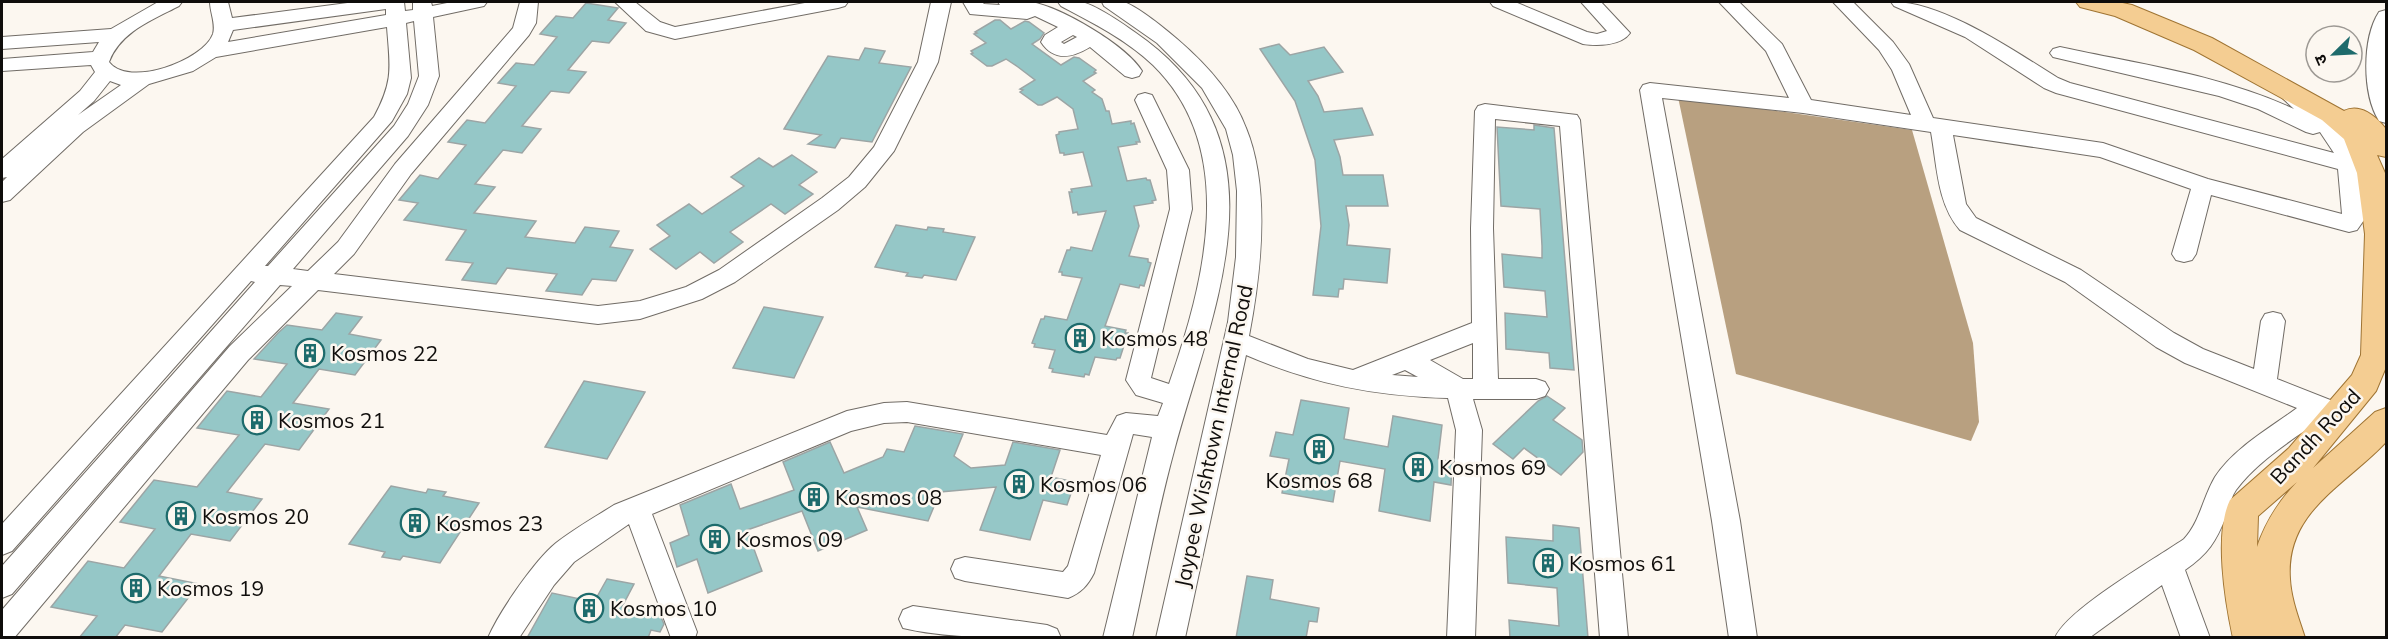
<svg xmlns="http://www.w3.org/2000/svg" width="2388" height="639" font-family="Mulish,'Noto Sans Devanagari',sans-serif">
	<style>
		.water { fill: #b8a080 }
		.building { fill: #95c7c7; stroke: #9ca5a5; stroke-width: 1.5 }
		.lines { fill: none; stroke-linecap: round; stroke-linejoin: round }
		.minor-casing { stroke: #716c66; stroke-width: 2 }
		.major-casing { stroke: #9f7433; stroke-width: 2 }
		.minor { fill: #fff; fill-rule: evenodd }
		.major { fill: #f4cd92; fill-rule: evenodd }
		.labels { text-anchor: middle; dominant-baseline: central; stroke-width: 5; stroke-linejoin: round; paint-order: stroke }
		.poi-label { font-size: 21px; fill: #0f0d0b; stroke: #fcf7f0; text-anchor: start }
		.street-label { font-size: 21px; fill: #0f0d0b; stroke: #fcf7f0 }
	</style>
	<rect width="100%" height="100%" fill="#fcf7f0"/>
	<path class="water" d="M1678 97 1912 130 1973 343 1979 422 1971 441 1736 374Z"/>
	<g class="building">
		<path d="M586 3 618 8 608 20 626 23 609 43 592 41 568 70 586 72 569 93 551 91 522 126 541 129 522 153 503 150 475 184 495 187 474 213 536 221 525 237 575 243 585 227 619 231 610 247 633 250 616 281 592 279 582 295 546 291 557 274 507 268 496 284 462 280 473 263 446 260 466 230 404 220 418 203 399 200 420 175 438 179 466 145 448 142 467 120 485 123 516 86 498 83 516 63 534 65 557 37 540 34 556 16 573 18Z"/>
		<path d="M995 20H1000L1011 29 1025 21 1029 22 1044 33 1040 39 1032 44 1061 65 1074 57 1079 58 1096 70 1094 72 1096 73 1083 81 1095 90 1092 92 1102 99 1106 111H1109L1112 124 1131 121V124L1134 123 1140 142H1136L1137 144 1118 147 1127 181 1146 178 1147 180H1150L1156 200 1152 201 1153 203 1134 206 1139 226 1129 256 1148 259V262L1151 263 1144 286 1140 285 1139 288 1120 284 1105 326 1126 330 1125 333H1128L1120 358H1117L1116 360 1095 357 1089 375 1085 374 1084 377 1052 372 1053 369 1049 368 1055 350 1034 347 1035 344 1032 343 1041 319H1044L1045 316 1067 320 1082 278 1062 275V272H1059L1067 250H1070L1071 247 1092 251 1106 211 1078 215 1077 212 1073 213 1069 192H1072L1071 189 1092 186 1083 152 1064 155V153H1060L1056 135 1059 134V132L1078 129 1073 109 1057 97 1042 105H1038L1020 92 1023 90 1020 89 1035 80 1018 67 1006 59 992 66H987L971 54 973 53 971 51 986 43 974 34 977 33 975 32Z"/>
		<path d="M1279 44 1290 55 1324 47 1343 72 1308 81 1318 96 1324 112 1362 108 1373 135 1334 140 1340 157 1343 175H1383L1388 206H1346L1349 225 1347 245 1390 249 1387 283 1344 279 1343 289H1339L1338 297 1313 295 1321 226 1315 160 1295 101 1260 49Z"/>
		<path d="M865 48 885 51 879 63 911 67 872 142 841 138 835 148 808 144 821 135 784 129 828 56 859 60Z"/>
		<path d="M1534 125 1554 128 1574 370 1550 368 1549 353 1506 349 1505 313 1547 317 1545 291 1504 287 1502 254 1542 258V246L1540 209 1501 206 1497 127 1534 130Z"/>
		<path d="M792 155 817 172 799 185 813 194 785 214 771 204 730 232 743 242 714 263 700 252 676 269 650 249 670 236 657 225 689 204 702 214 744 186 731 177 759 158 773 167Z"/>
		<path d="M896 225 927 230 928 227 944 229 943 232 975 237 956 280 924 275 922 278 906 276 908 273 875 267Z"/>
		<path d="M764 307 823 317 794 378 733 368Z"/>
		<path d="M336 313 362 317 349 334 381 340 355 375 319 369 293 403 329 409 299 450 265 444 227 492 262 499 230 541 191 534 159 576 199 584 162 632 125 625 115 638H79L97 616 51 607 88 561 124 568 155 529 120 522 154 480 197 487 239 435 197 428 227 391 261 397 287 364 254 359 278 333 287 325 322 330Z"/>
		<path d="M584 381 645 392 607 459 545 447Z"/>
		<path d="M1547 396 1565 408 1553 420 1582 440 1583 452 1561 475 1524 448 1513 459 1493 444 1538 401Z"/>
		<path d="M1301 400 1349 408 1344 439 1388 447 1393 416 1442 425 1438 459 1452 462 1451 485 1434 482 1430 521 1379 511 1385 469 1340 461 1333 502 1282 493 1289 459 1270 456 1276 432 1293 435Z"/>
		<path d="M915 426 963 434 954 456 971 468 1005 465 1013 442 1060 450 1051 477 1075 482 1067 505 1043 500 1030 540 980 530 996 487 940 492 928 521 857 507 867 530 818 551 802 511 747 530 762 571 708 593 697 559 677 567 670 543 689 535 680 505 731 484 740 509 769 499 794 490 783 462 830 442 844 473 883 457 887 449 904 452Z"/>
		<path d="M391 486 426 493 428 489 446 492 443 496 479 503 440 563 403 556 400 560 382 557 385 552 349 544Z"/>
		<path d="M1553 525 1579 528 1588 638H1510L1509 620 1559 626 1557 588 1508 583 1506 537 1553 541Z"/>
		<path d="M1247 576 1273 580 1270 599 1319 608 1317 622 1309 621 1306 638H1236Z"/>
		<path d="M607 579 634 584 622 607 660 615 664 624 660 632 651 630 648 638H527L552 593 594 602Z"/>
	</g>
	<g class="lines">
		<g class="minor-casing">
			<g id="minor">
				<path d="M158 2H182L179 6C152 20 120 32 109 62 128 88 203 61 213 34 216 24 210 12 210 2H228L232 18 355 2H404L405 11 413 10V2H431L432 6 452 2H487L484 6 433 17 439 76 428 105 408 136 293 269 308 271 338 242 395 164 513 28 520 2H538L536 23 529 35 411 174 354 254 334 274 598 306 640 301 686 287 719 270 822 198 849 177 874 147 918 62 931 2H951L938 62 894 151 865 187 838 210 735 282 702 299 640 319 598 324 318 290 248 360 14 638H2V610L230 346 292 286 280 285 12 594 2 598V566L255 282 251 281 12 551 2 555V524L374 117C394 80 390 67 387 27L216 57 193 71 149 84 83 132 10 200 2 202V182L7 177 2 178V159L80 91 95 72 91 65 2 71V59L93 52 99 42 2 49V37L111 29ZM386 9V15L228 42 233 30ZM414 21 419 76 408 104 394 126 268 266H265L392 121 407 94 411 78 406 23ZM110 81 121 85 78 115 94 101Z"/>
				<path d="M615 2H635L660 22 675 27 810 2H848L845 6 838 8 675 39 646 31Z"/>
				<path d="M963 2H982L984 4 1000 5 998 2C1008 2 1021 0 1031 2 1061 7 1126 45 1142 71L1139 76 1132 78 1125 76 1090 47C1072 58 1054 62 1041 42L1045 35 1058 27 1035 16 1027 19 970 14ZM1073 35 1077 37 1064 44 1061 42Z"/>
				<path d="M1058 2C1065 1 1074 0 1081 2 1098 5 1132 30 1147 41 1290 150 1211 312 1174 451 1157 513 1146 575 1132 638H1103L1152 437 1133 434 1094 573C1088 585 1081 593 1068 598L965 581 955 578 951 569 955 560 965 557 1063 572 1068 566 1101 455 907 422 884 423 851 431 652 514 697 632 695 638H671L629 524 574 562 554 585 519 638H488C499 612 535 560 556 543 574 529 595 517 614 505L847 411 884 403 907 402 1107 435 1117 416 1126 413 1158 416 1163 403 1136 395 1126 380 1170 209 1167 170 1135 100 1138 95 1145 93 1152 95 1189 170 1192 209 1151 378 1169 384C1204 284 1240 150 1153 65 1127 40 1093 23 1061 6Z"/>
				<path d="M1102 2C1108 2 1118 0 1124 2 1140 8 1164 28 1177 39 1205 63 1233 93 1246 128 1271 189 1261 273 1249 336L1308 359 1353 370 1472 323 1471 228 1475 111 1478 106 1485 104 1577 115 1580 120 1628 638H1600L1560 126 1495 119 1493 228 1498 379H1536L1545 382 1549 389 1545 396 1536 399H1473L1482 430 1475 638H1447L1456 430 1448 398C1374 396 1314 384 1246 355L1185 638H1156L1228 322 1236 257 1237 191 1233 155 1226 129 1202 88 1157 43 1104 6ZM1473 343V379H1463L1430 360ZM1405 370 1418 377 1392 375Z"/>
				<path d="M1490 2H1515L1587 32 1597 34 1607 31 1581 2H1601L1630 33C1621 46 1597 46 1583 44L1493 6Z"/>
				<path d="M1719 2H1739L1782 44 1811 100 1911 115 1892 70 1879 50 1833 2H1853L1893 42 1909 64 1933 118 2103 143 2208 179 2342 214 2338 169 2056 93 2044 88 1965 37 1894 6 1891 2C1941 0 2016 52 2058 78L2070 83 2334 153 2320 132 2313 134 2306 132 2258 109 2219 96 2053 57 2050 53 2053 49 2060 47C2138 64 2221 75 2294 109L2277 93 2280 88 2287 86 2294 88C2352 136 2361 142 2364 220L2357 230 2349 232 2211 195 2196 254 2192 260 2184 262 2176 260 2172 254 2191 189 2100 157 1953 135 1966 204 1976 218 2081 270 2174 333 2203 349 2254 369 2261 321 2265 314 2273 312 2281 314 2285 321 2277 379 2348 407 2352 414 2348 421 2339 424 2322 418C2293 440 2258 460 2236 490 2231 497 2229 507 2226 516 2216 542 2208 554 2185 570L2210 638H2181L2162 585 2089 638H2055C2067 609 2155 559 2184 539 2200 522 2203 497 2215 477 2234 448 2270 428 2297 408L2185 363 2156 347 2065 282 1960 230C1937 204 1937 165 1931 132L1803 113 1662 98 1740 521 1757 638H1729L1712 521 1640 90 1643 85 1650 83 1789 98 1766 51Z"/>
				<path d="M2386 10V123L2379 121C2362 94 2362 38 2379 12Z"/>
				<path d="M913 606 1047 625 1057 629 1061 638C1013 638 948 639 903 628L899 619 903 610Z"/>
			</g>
		</g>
		<g class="major-casing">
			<path id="major" d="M2076 2H2118L2132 5 2212 38 2344 111C2360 103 2376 116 2386 129V157L2377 155 2385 173 2386 186V367L2376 391 2313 468 2375 412 2386 408V442C2346 485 2285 511 2290 579 2291 599 2299 619 2305 638H2233C2225 601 2214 533 2230 500L2289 448 2352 375 2361 355 2365 234 2357 173 2344 139 2322 120 2194 50 2115 16 2080 7ZM2297 482C2278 502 2266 521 2257 547L2258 516Z"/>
		</g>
		<use href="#minor" class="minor"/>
		<use href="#major" class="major"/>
	</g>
	<defs>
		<g id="building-ring" transform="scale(1.5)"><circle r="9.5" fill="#fcf7f0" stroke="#1e6b6c" stroke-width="1.5"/><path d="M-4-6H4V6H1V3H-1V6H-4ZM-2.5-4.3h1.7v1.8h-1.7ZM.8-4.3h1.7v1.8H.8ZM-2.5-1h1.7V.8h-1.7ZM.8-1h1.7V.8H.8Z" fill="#1e6b6c"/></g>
	</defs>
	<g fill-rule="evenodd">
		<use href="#building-ring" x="1080" y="338"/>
		<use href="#building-ring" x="310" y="353"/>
		<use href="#building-ring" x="257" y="420"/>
		<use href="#building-ring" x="1319" y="449"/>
		<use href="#building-ring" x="1418" y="467"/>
		<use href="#building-ring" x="1019" y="484"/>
		<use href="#building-ring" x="814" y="497"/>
		<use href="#building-ring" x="181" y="516"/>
		<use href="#building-ring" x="415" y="523"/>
		<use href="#building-ring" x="715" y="539"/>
		<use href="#building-ring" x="1548" y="563"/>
		<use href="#building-ring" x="136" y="588"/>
		<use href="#building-ring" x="589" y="608"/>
	</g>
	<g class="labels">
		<g class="poi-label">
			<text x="1101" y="338">Kosmos 48</text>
			<text x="331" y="353">Kosmos 22</text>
			<text x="278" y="420">Kosmos 21</text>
			<text x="1439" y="467">Kosmos 69</text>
			<text x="1319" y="480" text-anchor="middle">Kosmos 68</text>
			<text x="1040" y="484">Kosmos 06</text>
			<text x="835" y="497">Kosmos 08</text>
			<text x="202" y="516">Kosmos 20</text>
			<text x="436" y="523">Kosmos 23</text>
			<text x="736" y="539">Kosmos 09</text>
			<text x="1569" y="563">Kosmos 61</text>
			<text x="157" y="588">Kosmos 19</text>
			<text x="610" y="608">Kosmos 10</text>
		</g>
		<g class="street-label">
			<text transform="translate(1213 436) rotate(-78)">Jaypee Wishtown Internal Road</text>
			<text transform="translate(2315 436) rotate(-47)">Bandh Road</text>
		</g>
	</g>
	<rect width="2388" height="639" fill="none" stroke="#0f0d0b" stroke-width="6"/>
	<g transform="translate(2334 54) rotate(246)"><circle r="28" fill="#fcf7f0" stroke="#9d9994" stroke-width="1.5"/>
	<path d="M0-4.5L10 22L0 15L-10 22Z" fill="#1e6b6c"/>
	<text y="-9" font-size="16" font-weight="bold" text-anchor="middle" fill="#0f0d0b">उ</text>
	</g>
</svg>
